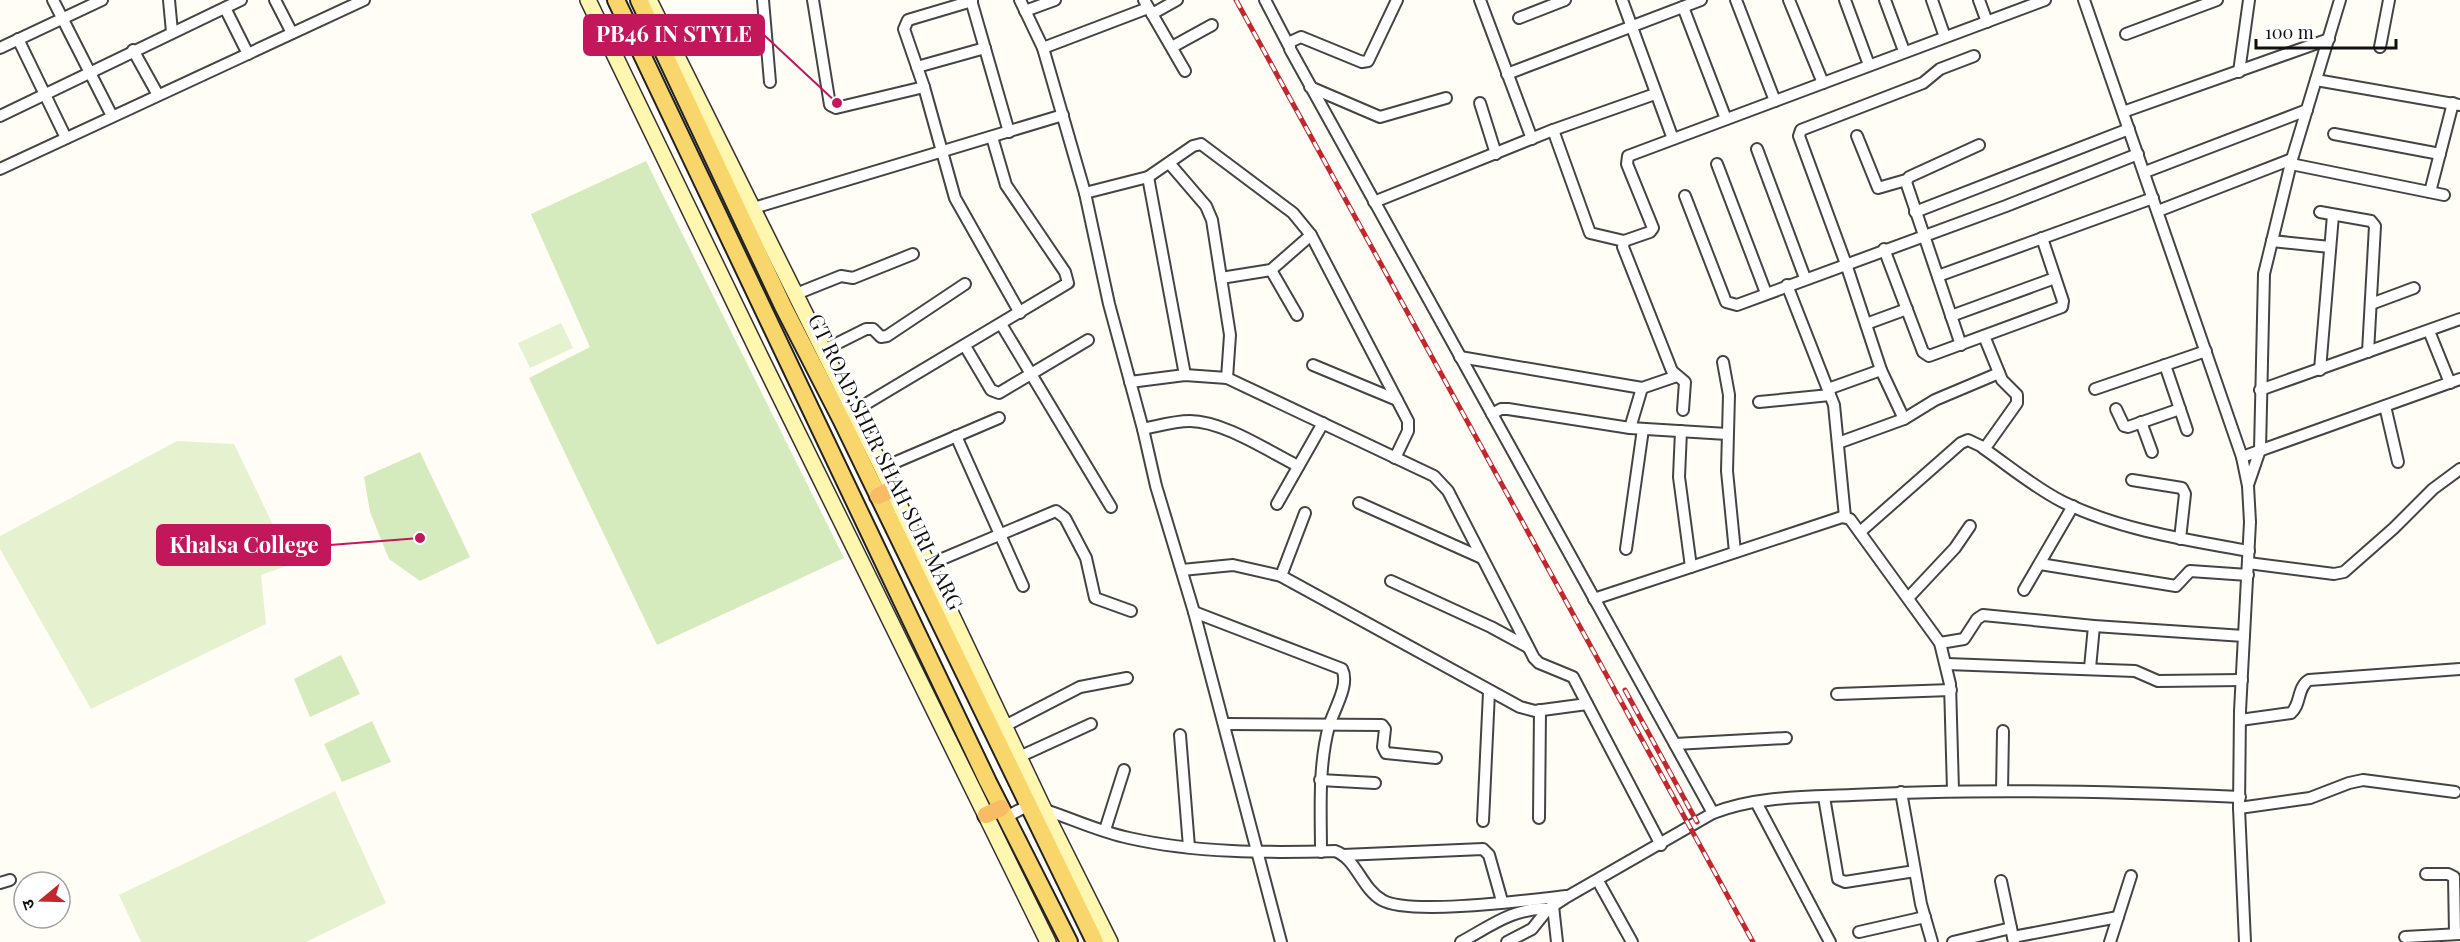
<svg xmlns="http://www.w3.org/2000/svg" width="2460" height="942" viewBox="0 0 2460 942" font-family="'Playfair Display','Noto Sans Devanagari',serif">
	<style>
		.green { fill: #d5ebbd }
		.pitch { fill: #e6f2cf }
		.lines { fill: none; stroke-linecap: round; stroke-linejoin: round }
		.minor-casing { stroke: #444; stroke-width: 14 }
		.secondary-casing { stroke: #333; stroke-width: 18 }
		.primary-casing { stroke: #222; stroke-width: 20 }
		.trunk-casing { stroke: #222; stroke-width: 20 }
		.minor { stroke: #fff; stroke-width: 10 }
		.secondary { stroke: #fff6b0; stroke-width: 15 }
		.primary { stroke: #f9d66b; stroke-width: 16 }
		.trunk { stroke: #f7bc64; stroke-width: 16 }
		.rail-casing { stroke: #c4262e; stroke-width: 5 }
		.rail { stroke: #fff; stroke-width: 3; stroke-dasharray: 9; stroke-linecap: butt }
		.labels { text-anchor: middle; stroke-width: 6; stroke-linejoin: round; paint-order: stroke }
		.street-label { font-size: 21px; fill: #111; stroke: #fff }
		.leader { fill: none; stroke: #c2185b; stroke-width: 2 }
		.callout-dot { fill: #c2185b; stroke: #fff; stroke-width: 2 }
		.callout { fill: #c2185b; stroke: #c2185b; stroke-width: 2 }
		.callout-label { font-size: 22px; text-anchor: middle; font-weight: bold; fill: #fff }
	</style>
	<rect width="100%" height="100%" fill="#fffdf5"/>
	<g class="green">
		<path d="M646,161L844,558L657,645L529,378L590,347L531,214Z"/>
		<path d="M420,452L470,557L420,581L389,559L370,512L364,477Z"/>
		<path d="M341,655L360,694L310,717L294,679Z"/>
		<path d="M372,721L391,762L342,782L324,744Z"/>
	</g>
	<g class="pitch">
		<path d="M561,323L573,348L530,368L518,343Z"/>
		<path d="M177,441L234,444L292,564L261,575L266,624L91,709L0,549V536Z"/>
		<path d="M335,791L386,903L306,942H141L119,895Z"/>
	</g>
	<g class="lines">
		<g class="minor-casing">
			<g id="minor">
				<path d="M53,0L112,116"/>
				<path d="M169,0L172,32"/>
				<path d="M275,0L292,33"/>
				<path d="M763,0L770,82"/>
				<path d="M813,0L830,105L836,108L924,87"/>
				<path d="M971,0L1009,132"/>
				<path d="M1020,0L1043,48L1085,193L1109,304L1143,429L1156,486L1194,612L1281,942"/>
				<path d="M1144,0L1185,71"/>
				<path d="M1265,0L1289,46"/>
				<path d="M1397,0L1368,61L1362,62L1301,37L1290,42V49L1713,813"/>
				<path d="M1480,0L1532,139"/>
				<path d="M1622,0L1673,139"/>
				<path d="M1736,0L1775,101"/>
				<path d="M1789,0L1823,83"/>
				<path d="M1845,0L1869,65"/>
				<path d="M1885,0L1904,51"/>
				<path d="M1932,0L1945,37"/>
				<path d="M1979,0L1987,22"/>
				<path d="M2084,0L2242,457L2248,486L2250,522L2240,711L2239,808L2245,942"/>
				<path d="M972,1L908,20L904,29L924,87L955,198L1020,313"/>
				<path d="M1683,7L1726,119"/>
				<path d="M225,8L248,54"/>
				<path d="M1025,11L1055,0"/>
				<path d="M1152,14L1177,0"/>
				<path d="M1519,18L1565,0"/>
				<path d="M2126,34L2217,0"/>
				<path d="M18,39L66,138"/>
				<path d="M1172,47L1212,25"/>
				<path d="M2380,47L2389,0"/>
				<path d="M0,48L102,0"/>
				<path d="M1043,48L1148,8"/>
				<path d="M133,50L158,95"/>
				<path d="M1974,56L1940,69L1923,83L1801,130L1799,136L1846,264L1881,370L1904,419L1935,400L1999,373"/>
				<path d="M917,67L985,48"/>
				<path d="M2239,72L2249,0"/>
				<path d="M1507,74L1701,0"/>
				<path d="M2316,80L2460,105"/>
				<path d="M1310,87L1380,117L1446,98"/>
				<path d="M1480,103L1496,154"/>
				<path d="M2123,112L2329,39"/>
				<path d="M0,116L241,0"/>
				<path d="M1553,130L1590,233L1624,241"/>
				<path d="M2334,134L2440,154"/>
				<path d="M1857,136L1878,188L1906,180"/>
				<path d="M1757,149L1805,278"/>
				<path d="M1170,164L1206,206L1212,220L1230,335L1227,378"/>
				<path d="M1717,164L1766,293"/>
				<path d="M2291,164L2444,195"/>
				<path d="M0,169L364,0"/>
				<path d="M2145,172L2307,110"/>
				<path d="M1148,177L1185,375"/>
				<path d="M2430,192L2453,103"/>
				<path d="M1085,193L1148,177L1193,146L1201,144L1293,213L1311,235L1408,421V431L1395,458"/>
				<path d="M1685,196L1726,302L1737,305L2006,206L2138,154"/>
				<path d="M1374,202L1553,130L1655,94"/>
				<path d="M747,210L1063,115"/>
				<path d="M2158,211L2292,159"/>
				<path d="M1915,212L2129,129"/>
				<path d="M2320,212L2371,221L2375,226L2368,352"/>
				<path d="M2272,241L2330,247"/>
				<path d="M1884,249L1923,352L1929,356L2062,307L2063,301L2042,238"/>
				<path d="M1271,270L1297,315"/>
				<path d="M1938,276L2153,198"/>
				<path d="M1221,278L1271,270L1311,235"/>
				<path d="M1787,285L1834,405L1845,517"/>
				<path d="M796,294L841,276L853,278L913,254"/>
				<path d="M2371,304L2414,288"/>
				<path d="M1951,316L2055,278"/>
				<path d="M1001,324L1111,507"/>
				<path d="M1866,324L1907,309"/>
				<path d="M2429,331L2450,383"/>
				<path d="M1961,345L1906,182L1909,177L1979,145"/>
				<path d="M965,346L991,390L999,393L1088,340"/>
				<path d="M824,350L866,329H873L881,337L887,336L965,284"/>
				<path d="M1460,357L1642,388"/>
				<path d="M1723,362L1729,395L1727,471L1735,552"/>
				<path d="M1313,365L1397,400"/>
				<path d="M2165,365L2187,430"/>
				<path d="M2320,370L2333,215"/>
				<path d="M1130,382L1185,375L1227,378L1434,476L1448,491L1534,658L1539,663L1573,677L1661,845"/>
				<path d="M1828,389L1881,370"/>
				<path d="M2095,389L2206,351"/>
				<path d="M2260,390L2460,319"/>
				<path d="M1759,402L1830,395"/>
				<path d="M2385,406L2398,462"/>
				<path d="M2116,409L2124,426L2128,427L2180,409"/>
				<path d="M1683,410L1685,382L1672,371L1623,247L1624,241L1650,232L1653,228L1627,164L1628,156L2045,0"/>
				<path d="M849,414L1068,283L1065,272L1006,185L992,137"/>
				<path d="M1492,414L1501,409H1508L1630,428L1727,434"/>
				<path d="M2141,422L2152,452"/>
				<path d="M1630,428L1642,388L1677,376"/>
				<path d="M1143,429C1158,426 1174,421 1190,421C1223,421 1268,451 1298,466"/>
				<path d="M1681,431L1679,477L1691,567"/>
				<path d="M956,436L1023,586"/>
				<path d="M1838,443L1904,419"/>
				<path d="M1983,448C2009,466 2035,488 2063,502C2120,530 2187,540 2249,551"/>
				<path d="M2242,457L2460,379"/>
				<path d="M882,468L999,418"/>
				<path d="M2132,480L2182,488L2185,494L2180,539"/>
				<path d="M2248,485L2260,450L2264,274L2292,159L2340,0"/>
				<path d="M1359,503L1482,558"/>
				<path d="M1277,504L1323,423"/>
				<path d="M1860,532L1961,443L1968,440L1985,448L2017,403V395L2002,380L1984,336"/>
				<path d="M1626,549L1643,429"/>
				<path d="M2248,563L2334,574L2344,572L2394,528L2433,489L2460,469"/>
				<path d="M2040,564L2176,586L2190,571L2248,575"/>
				<path d="M923,567L1056,511L1065,518L1086,558L1095,598L1131,611"/>
				<path d="M1182,570L1233,565L1281,576L1520,707L1535,711L1587,704"/>
				<path d="M1281,576L1305,513"/>
				<path d="M1391,581L1491,627L1528,647"/>
				<path d="M2024,590L2073,506"/>
				<path d="M1909,597L1955,548L1970,526"/>
				<path d="M1594,599L1842,517L1850,519L1940,643L1950,684L1953,790"/>
				<path d="M1194,612L1342,669C1350,685 1334,709 1329,726C1318,767 1321,810 1321,852"/>
				<path d="M1940,643L1964,639L1977,619L1983,615L2094,626L2244,636"/>
				<path d="M1947,664L2135,671L2158,681L2242,680"/>
				<path d="M2090,668L2094,626"/>
				<path d="M1837,694L1951,690"/>
				<path d="M2240,720L2291,713C2301,705 2297,687 2309,680L2460,669"/>
				<path d="M1225,724L1382,725L1385,729L1383,747L1386,753L1436,758"/>
				<path d="M999,729L1080,687L1127,678"/>
				<path d="M1180,735L1189,847"/>
				<path d="M1675,744L1786,738"/>
				<path d="M1019,757L1091,724"/>
				<path d="M1320,780L1375,783"/>
				<path d="M2002,791L2003,731"/>
				<path d="M1901,792L1921,904L1932,942"/>
				<path d="M1824,797L1838,879L1845,882L1915,871"/>
				<path d="M1756,802L1830,942"/>
				<path d="M2239,808L2310,798L2349,783L2363,780L2455,792"/>
				<path d="M1006,817L1029,805C1063,814 1095,831 1129,838C1195,853 1268,853 1335,851C1356,858 1362,889 1382,900C1409,916 1530,900 1566,896"/>
				<path d="M1539,818L1540,710"/>
				<path d="M1483,821L1489,692"/>
				<path d="M1105,830L1124,770"/>
				<path d="M1343,855L1483,849L1489,855L1502,901"/>
				<path d="M2426,874H2448L2454,877L2455,934"/>
				<path d="M1598,881L1632,942"/>
				<path d="M2001,881L2014,942"/>
				<path d="M0,883L10,880"/>
				<path d="M1553,906L1557,942"/>
				<path d="M1859,932L1925,917"/>
				<path d="M2013,937L2118,917"/>
				<path d="M2405,937L2460,934"/>
				<path d="M1461,942C1489,927 1514,907 1548,909"/>
				<path d="M1507,942L1532,929L1548,909L1565,898L1713,813C1756,796 1806,797 1852,795C1981,788 2111,791 2240,797"/>
				<path d="M1953,942L2011,928"/>
				<path d="M2110,942L2131,876"/>
			</g>
		</g>
		<g class="secondary-casing">
			<g id="secondary">
				<path d="M588,0L761,358L1048,942"/>
				<path d="M649,0L882,468L1048,818L1110,942"/>
			</g>
		</g>
		<g class="primary-casing">
			<g id="primary">
				<path d="M616,0L988,782L1069,942"/>
				<path d="M639,0L783,306L841,419L1095,942"/>
			</g>
		</g>
		<g class="trunk-casing">
			<g id="trunk">
				<path d="M878,496L892,489"/>
				<path d="M986,815L1001,808"/>
			</g>
		</g>
		<use href="#minor" class="minor"/>
		<use href="#secondary" class="secondary"/>
		<use href="#primary" class="primary"/>
		<use href="#trunk" class="trunk"/>
		<g class="rail-casing">
			<g id="rail">
				<path d="M1236,0L1753,942"/>
				<path d="M1625,690L1697,822"/>
			</g>
		</g>
		<use href="#rail" class="rail"/>
	</g>
	<g class="labels">
		<g class="street-label">
			<text transform="translate(885 462) rotate(64)" y="7">GT ROAD;SHER SHAH SURI MARG</text>
		</g>
	</g>
	<path class="leader" d="M837 103L764 35M420 538L330 545"/>
	<g class="callout-dot">
		<circle cx="837" cy="103" r="6"/>
		<circle cx="420" cy="538" r="6"/>
	</g>
	<g class="callout">
		<rect x="584" y="15" width="180" height="40" rx="6"/>
		<rect x="157" y="525" width="173" height="40" rx="6"/>
	</g>
	<g class="callout-label">
		<text x="674" y="42">PB46 IN STYLE</text>
		<text x="244" y="553">Khalsa College</text>
	</g>
	<g transform="translate(42 900) rotate(251)"><circle r="28" fill="#ffffff" stroke="#a0a0a0" stroke-width="1.5"/>
	<path d="M0-4.5L10 22L0 15L-10 22Z" fill="#c4262e"/>
	<text y="-9" font-size="16" font-weight="bold" text-anchor="middle" fill="#111111">उ</text>
	</g>
	<path d="M2256 39v9h140v-9" fill="none" stroke="#111111" stroke-width="3"/>
	<text x="2265" y="39" font-size="18" fill="#111111" stroke="#ffffff" stroke-width="4.5" paint-order="stroke">100 m</text>
</svg>
